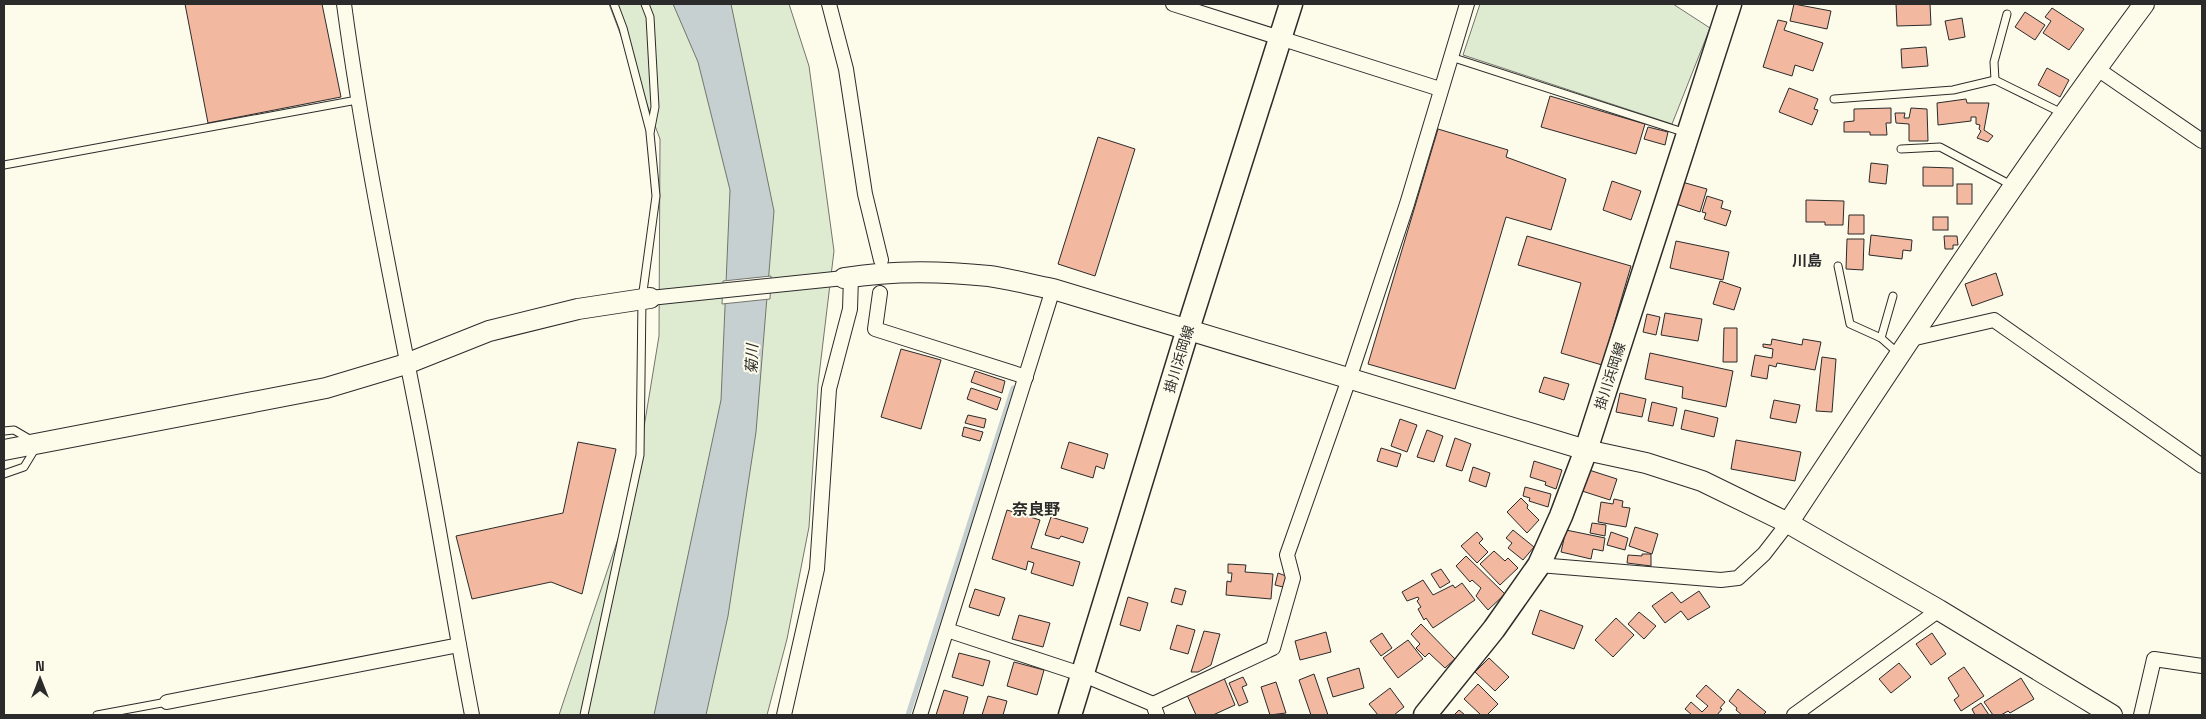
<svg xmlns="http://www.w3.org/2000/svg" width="2206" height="719" viewBox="0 0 2206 719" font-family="'Space Grotesk','Noto Sans JP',sans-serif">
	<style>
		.green { fill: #deebd1; stroke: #74746e }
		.water { fill: #c7d0d0; stroke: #74746e }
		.pier { fill: #fdfbea; stroke: #74746e }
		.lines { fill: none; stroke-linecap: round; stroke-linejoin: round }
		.stream { stroke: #c7d0d0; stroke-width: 5 }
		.building { fill: #f2b8a0; stroke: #2b2b2b }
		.lane-casing { stroke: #2b2b2b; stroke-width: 9 }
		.street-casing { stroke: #2b2b2b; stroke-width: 16 }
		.secondary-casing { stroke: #2b2b2b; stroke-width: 22 }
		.primary-casing { stroke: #2b2b2b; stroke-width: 25 }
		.lane { stroke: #fdfbea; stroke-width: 7 }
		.street { stroke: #fdfbea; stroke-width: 14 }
		.secondary { stroke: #fdfbea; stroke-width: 20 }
		.primary { stroke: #fdfbea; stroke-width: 22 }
		.labels { text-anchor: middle; stroke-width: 4; stroke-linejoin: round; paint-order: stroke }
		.street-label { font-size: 14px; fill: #2b2b2b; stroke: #fdfbea }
		.neighbourhood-label { font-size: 15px; font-weight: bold; fill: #2b2b2b; stroke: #fdfbea }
		.water-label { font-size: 15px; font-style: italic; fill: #2b2b2b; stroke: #fdfbea }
		.quarter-label { font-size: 16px; font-weight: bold; fill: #2b2b2b; stroke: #fdfbea }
	</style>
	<rect width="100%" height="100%" fill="#fdfbea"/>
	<g class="green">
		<path d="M609,4H789L809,66L834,251L818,384L809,527L787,639L767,715H559L633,494L659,336L660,139Z"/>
		<path d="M1480,4H1673L1710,28L1672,124L1463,55Z"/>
	</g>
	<path class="water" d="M673,4H731L774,211L756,432L728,616L706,715H654L721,400L730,190L698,62Z"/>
	<path class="pier" d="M771,276L770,299L722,304L723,281Z"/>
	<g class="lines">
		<path class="stream" d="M908,715L1013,388"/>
	</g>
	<g class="building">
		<path d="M185,4H322L341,97L208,123Z"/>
		<path d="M1794,4L1831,11L1827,29L1790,21Z"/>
		<path d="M1896,4H1930L1931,25L1897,26Z"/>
		<path d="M2052,8L2084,29L2069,50L2043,33L2051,21L2045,17Z"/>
		<path d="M2025,12L2045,25L2035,40L2015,27Z"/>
		<path d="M1962,18L1965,37L1949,40L1945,21Z"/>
		<path d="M1778,20L1787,22L1784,30L1823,43L1813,71L1795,65L1792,76L1763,67Z"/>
		<path d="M1926,47L1928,66L1902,68L1901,49Z"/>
		<path d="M2047,68L2069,80L2060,97L2038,85Z"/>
		<path d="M1789,88L1818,99L1814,109L1818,110L1812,125L1779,112Z"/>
		<path d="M1550,96L1645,124L1636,154L1541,127Z"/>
		<path d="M1966,99L1967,103H1989L1984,130L1993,136L1988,142L1977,138L1981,131L1979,129L1980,125L1976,124V117H1971V121L1938,125L1937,103Z"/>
		<path d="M1891,108V123H1886L1887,135H1870V132H1844V122L1854,121V109Z"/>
		<path d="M1911,108L1927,109L1928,141H1909V124L1896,123L1895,113H1905L1904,118H1909Z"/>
		<path d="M1648,127L1668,132L1665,145L1644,139Z"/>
		<path d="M1438,129L1508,150L1506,157L1566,179L1551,230L1506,217L1455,389L1368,364Z"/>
		<path d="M1098,137L1135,149L1095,276L1058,264Z"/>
		<path d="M1871,163L1888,165L1886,184L1869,182Z"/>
		<path d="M1923,167L1953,168V186H1923Z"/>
		<path d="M1612,181L1641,191L1631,220L1603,210Z"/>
		<path d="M1682,182L1707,189L1700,212L1676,204Z"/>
		<rect x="1957" y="184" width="15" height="20"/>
		<path d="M1707,196L1723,201L1721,208L1731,211L1726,226L1704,219L1706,213L1702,212Z"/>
		<path d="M1806,200L1844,201L1843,225H1825V222H1806Z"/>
		<path d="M1849,215H1864V234H1848Z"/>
		<rect x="1933" y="217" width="15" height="13"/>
		<path d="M1871,235L1912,240L1911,251L1903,250L1902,259L1869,255Z"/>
		<path d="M1527,236L1631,266L1602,365L1561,353L1581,283L1518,265Z"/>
		<path d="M1944,236H1957L1958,245H1953V249H1945Z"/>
		<path d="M1847,239H1864L1863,270L1846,269Z"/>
		<path d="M1676,241L1729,252L1723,280L1670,268Z"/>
		<path d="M1996,273L2003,295L1972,306L1965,284Z"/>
		<path d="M1720,281L1741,288L1734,310L1713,304Z"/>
		<path d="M1665,313L1702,319L1698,341L1661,335Z"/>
		<path d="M1647,314L1660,317L1656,335L1643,332Z"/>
		<path d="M1724,328H1737V362H1723Z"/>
		<path d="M1772,339L1802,345L1803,339L1821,342L1815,370L1777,363L1776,367L1769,365L1767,379L1751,376L1755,355L1772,358L1773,349L1763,347V344L1771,345Z"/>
		<path d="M901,349L941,360L921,429L881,417Z"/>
		<path d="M1650,353L1733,371L1726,407L1682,398L1683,387L1645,379Z"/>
		<path d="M1822,357L1836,359L1832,412L1816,411Z"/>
		<path d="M975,371L1005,381L1002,393L971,382Z"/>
		<path d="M1544,377L1569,384L1564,400L1539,392Z"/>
		<path d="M971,388L1001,398L997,410L967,399Z"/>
		<path d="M1620,393L1646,399L1642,417L1616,412Z"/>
		<path d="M1774,400L1800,405L1796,423L1770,418Z"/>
		<path d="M1652,402L1677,408L1673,426L1648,421Z"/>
		<path d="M1685,410L1718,418L1714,437L1681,429Z"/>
		<path d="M968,415L986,419L984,428L965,423Z"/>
		<path d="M1400,419L1417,425L1407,452L1391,446Z"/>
		<path d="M964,427L983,432L980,441L962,436Z"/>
		<path d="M1427,430L1443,436L1434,462L1417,457Z"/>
		<path d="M1455,438L1471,444L1462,471L1446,466Z"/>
		<path d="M1736,440L1801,452L1795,481L1731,469Z"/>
		<path d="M578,442L616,449L582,594L551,582L472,599L456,536L563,513Z"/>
		<path d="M1069,442L1108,454L1104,469L1096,466L1093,478L1061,468Z"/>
		<path d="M1381,448L1401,454L1397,467L1377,461Z"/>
		<path d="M1534,461L1562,470L1556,489L1545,485L1546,482L1530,477Z"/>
		<path d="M1473,467L1490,473L1486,487L1469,481Z"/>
		<path d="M1589,470L1617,479L1610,500L1582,491Z"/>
		<path d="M1525,487L1551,494L1548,507L1529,501L1530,498L1523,496Z"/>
		<path d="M1521,498L1528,505L1527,508L1539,520L1527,533L1507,512Z"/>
		<path d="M1614,499L1623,501L1622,507L1630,508L1626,527L1598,522L1601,502L1613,504Z"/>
		<path d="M1007,510L1040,520L1031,548L1080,562L1073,586L1031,573L1034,563L1028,561L1026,570L992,559Z"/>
		<path d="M1051,517L1088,528L1083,543L1061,536L1059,539L1045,535Z"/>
		<path d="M1592,523L1606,525L1605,536L1590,533Z"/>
		<path d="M1635,527L1658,534L1652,554L1629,546Z"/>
		<path d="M1513,530L1534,547L1523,560L1508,548L1512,543L1506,538Z"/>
		<path d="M1566,530L1605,538L1603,551L1593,549L1591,559L1561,552Z"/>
		<path d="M1477,532L1483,539L1479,543L1488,552L1477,563L1461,546Z"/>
		<path d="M1611,532L1628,538L1625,550L1607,545Z"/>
		<path d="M1494,551L1505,561L1508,558L1518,568L1500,585L1480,564Z"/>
		<path d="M1642,554H1651V566L1627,563L1628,555L1642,556Z"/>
		<path d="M1466,556L1505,594L1488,610L1476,596L1481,588L1472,580L1470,582L1456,566Z"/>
		<path d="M1228,564L1246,565L1245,572L1273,574L1271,599L1226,595L1227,581L1231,582L1232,573H1228Z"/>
		<path d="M1441,569L1450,582L1440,588L1431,574Z"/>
		<path d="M1278,573L1286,576L1283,587L1275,585Z"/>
		<path d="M1423,580L1433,595L1453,585L1455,588L1462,583L1475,600L1433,628L1426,618L1424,620L1418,609L1421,607L1417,601L1419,599L1418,597L1407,601L1402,592Z"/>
		<path d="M1175,588L1186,591L1182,605L1171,602Z"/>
		<path d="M975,589L1005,598L999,616L969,607Z"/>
		<path d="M1699,591L1710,607L1688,620L1681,611L1665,623L1652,606L1672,592L1681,603Z"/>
		<path d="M1128,597L1148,603L1140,631L1120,625Z"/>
		<path d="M1540,610L1583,626L1574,649L1532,634Z"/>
		<path d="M1639,612L1656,626L1644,639L1628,624Z"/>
		<path d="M1019,615L1050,623L1043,647L1012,639Z"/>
		<path d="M1616,618L1634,635L1613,657L1595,640Z"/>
		<path d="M1421,624L1455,659L1445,668L1429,653L1425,657L1416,648L1420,644L1411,634Z"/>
		<path d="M1177,625L1195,630L1188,654L1170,649Z"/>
		<path d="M1204,631L1220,634L1211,665L1198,672H1191Z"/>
		<path d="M1326,632L1331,652L1300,660L1295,641Z"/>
		<path d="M1382,633L1392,648L1381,656L1370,641Z"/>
		<path d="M1932,633L1946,654L1931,665L1916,644Z"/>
		<path d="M1408,640L1423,659L1398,678L1383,658Z"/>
		<path d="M959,653L990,661L983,686L952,677Z"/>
		<path d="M1489,658L1509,677L1495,691L1475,672Z"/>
		<path d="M1014,662L1044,670L1037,695L1007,686Z"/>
		<path d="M1899,663L1911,677L1891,693L1879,679Z"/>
		<path d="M1964,667L1984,696L1961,711L1954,700L1959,696L1948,678Z"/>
		<path d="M1359,668L1364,688L1333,697L1327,678Z"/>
		<path d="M1314,674L1328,715H1311L1299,680Z"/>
		<path d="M1243,677L1247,685L1242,687L1248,702L1239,706L1229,683Z"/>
		<path d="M1224,678L1235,705L1213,715H1196L1187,695Z"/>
		<path d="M2021,678L2034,699L2010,713L2008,711L2001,715H1993L1984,702Z"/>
		<path d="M1276,682L1286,713L1270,715L1261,687Z"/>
		<path d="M1478,684L1498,704L1487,715H1481L1464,699Z"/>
		<path d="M1706,685L1725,702L1720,708L1722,709L1717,715H1692L1685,709L1691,702L1702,712L1708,706L1696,696Z"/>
		<path d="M1390,688L1404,707L1394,715H1378L1369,704Z"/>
		<path d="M1738,689L1766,712L1763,715H1742L1736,710L1737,708L1729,701Z"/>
		<path d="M944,690L968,697L963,715H936Z"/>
		<path d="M988,696L1007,701L1003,715H982Z"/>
		<path d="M1981,703L1989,715H1975L1972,709Z"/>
		<path d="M1459,710L1465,715H1454Z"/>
	</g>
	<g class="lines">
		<g class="lane-casing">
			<g id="lane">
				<path d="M614,4L623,28L650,131"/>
				<path d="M1451,57L1686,133"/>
				<path d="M1995,80L1994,62L2007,14"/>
				<path d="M1834,99L1953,90L1995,80L2062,113"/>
				<path d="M1901,149L1940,147L2013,186"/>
				<path d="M4,165L357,100"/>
				<path d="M1838,266L1850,324L1881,338L1899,354"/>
				<path d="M1881,338L1893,296"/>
				<path d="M4,431L14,430L31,440"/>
				<path d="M4,474L24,467L35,449"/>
				<path d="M97,715L167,702"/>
				<path d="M584,715L640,455L642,299L656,196L650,133L655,107L650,17L645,4"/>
			</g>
		</g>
		<g class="street-casing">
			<g id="street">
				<path d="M344,4C362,138 389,270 415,402C436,506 452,611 472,715"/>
				<path d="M829,4L846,69L865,194L881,260"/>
				<path d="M1173,4L1440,89"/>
				<path d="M2096,68L2202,141"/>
				<path d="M880,293L875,329L1026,377"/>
				<path d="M650,298L844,278"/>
				<path d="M1911,339L1994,320L2202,466"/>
				<path d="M1539,565L1721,580L1738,578L1764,554L1788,523"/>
				<path d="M947,630L1084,675L1153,704L1157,715"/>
				<path d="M167,702L459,645"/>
				<path d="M1153,704L1273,648L1293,578L1287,555L1349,379L1407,204L1467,4"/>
				<path d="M784,715L817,569L829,389L850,309L851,277"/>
				<path d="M920,715L1053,289"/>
				<path d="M1794,715L1939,610"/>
				<path d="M2141,715L2154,659L2202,666"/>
			</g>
		</g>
		<g class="secondary-casing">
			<g id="secondary">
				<path d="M844,278C892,270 942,271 989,276C1010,279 1032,285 1053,289L1586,450L1646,463L1702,481L1788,523L1939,610L2112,715"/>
				<path d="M4,450L326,388L406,364L489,331L578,309L650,298"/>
				<path d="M1788,523C1904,348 2019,172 2144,4"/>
			</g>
		</g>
		<g class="primary-casing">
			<g id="primary">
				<path d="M1070,715L1188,329L1291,4"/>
				<path d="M1425,715L1494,629L1539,565L1561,516L1586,450L1730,4"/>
			</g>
		</g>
		<use href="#lane" class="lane"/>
		<use href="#street" class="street"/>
		<use href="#secondary" class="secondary"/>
		<use href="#primary" class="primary"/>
	</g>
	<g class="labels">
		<g class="street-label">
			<text transform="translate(1179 359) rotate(-73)" y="5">掛川浜岡線</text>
			<text transform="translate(1610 376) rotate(-72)" y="5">掛川浜岡線</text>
		</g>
		<g class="neighbourhood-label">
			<text x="1807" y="266">川島</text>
		</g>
		<g class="water-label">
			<text transform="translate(752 359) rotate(-88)" y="5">菊川</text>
		</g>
		<g class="quarter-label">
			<text x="1036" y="515">奈良野</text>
		</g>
	</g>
	<rect width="2206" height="719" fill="none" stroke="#2b2b2b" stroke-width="10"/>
	<g transform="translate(40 679)" stroke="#fdfbea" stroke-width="4" paint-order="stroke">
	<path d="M0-4L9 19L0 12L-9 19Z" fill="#2b2b2b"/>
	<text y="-8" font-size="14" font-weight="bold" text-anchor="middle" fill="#2b2b2b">N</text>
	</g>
</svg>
